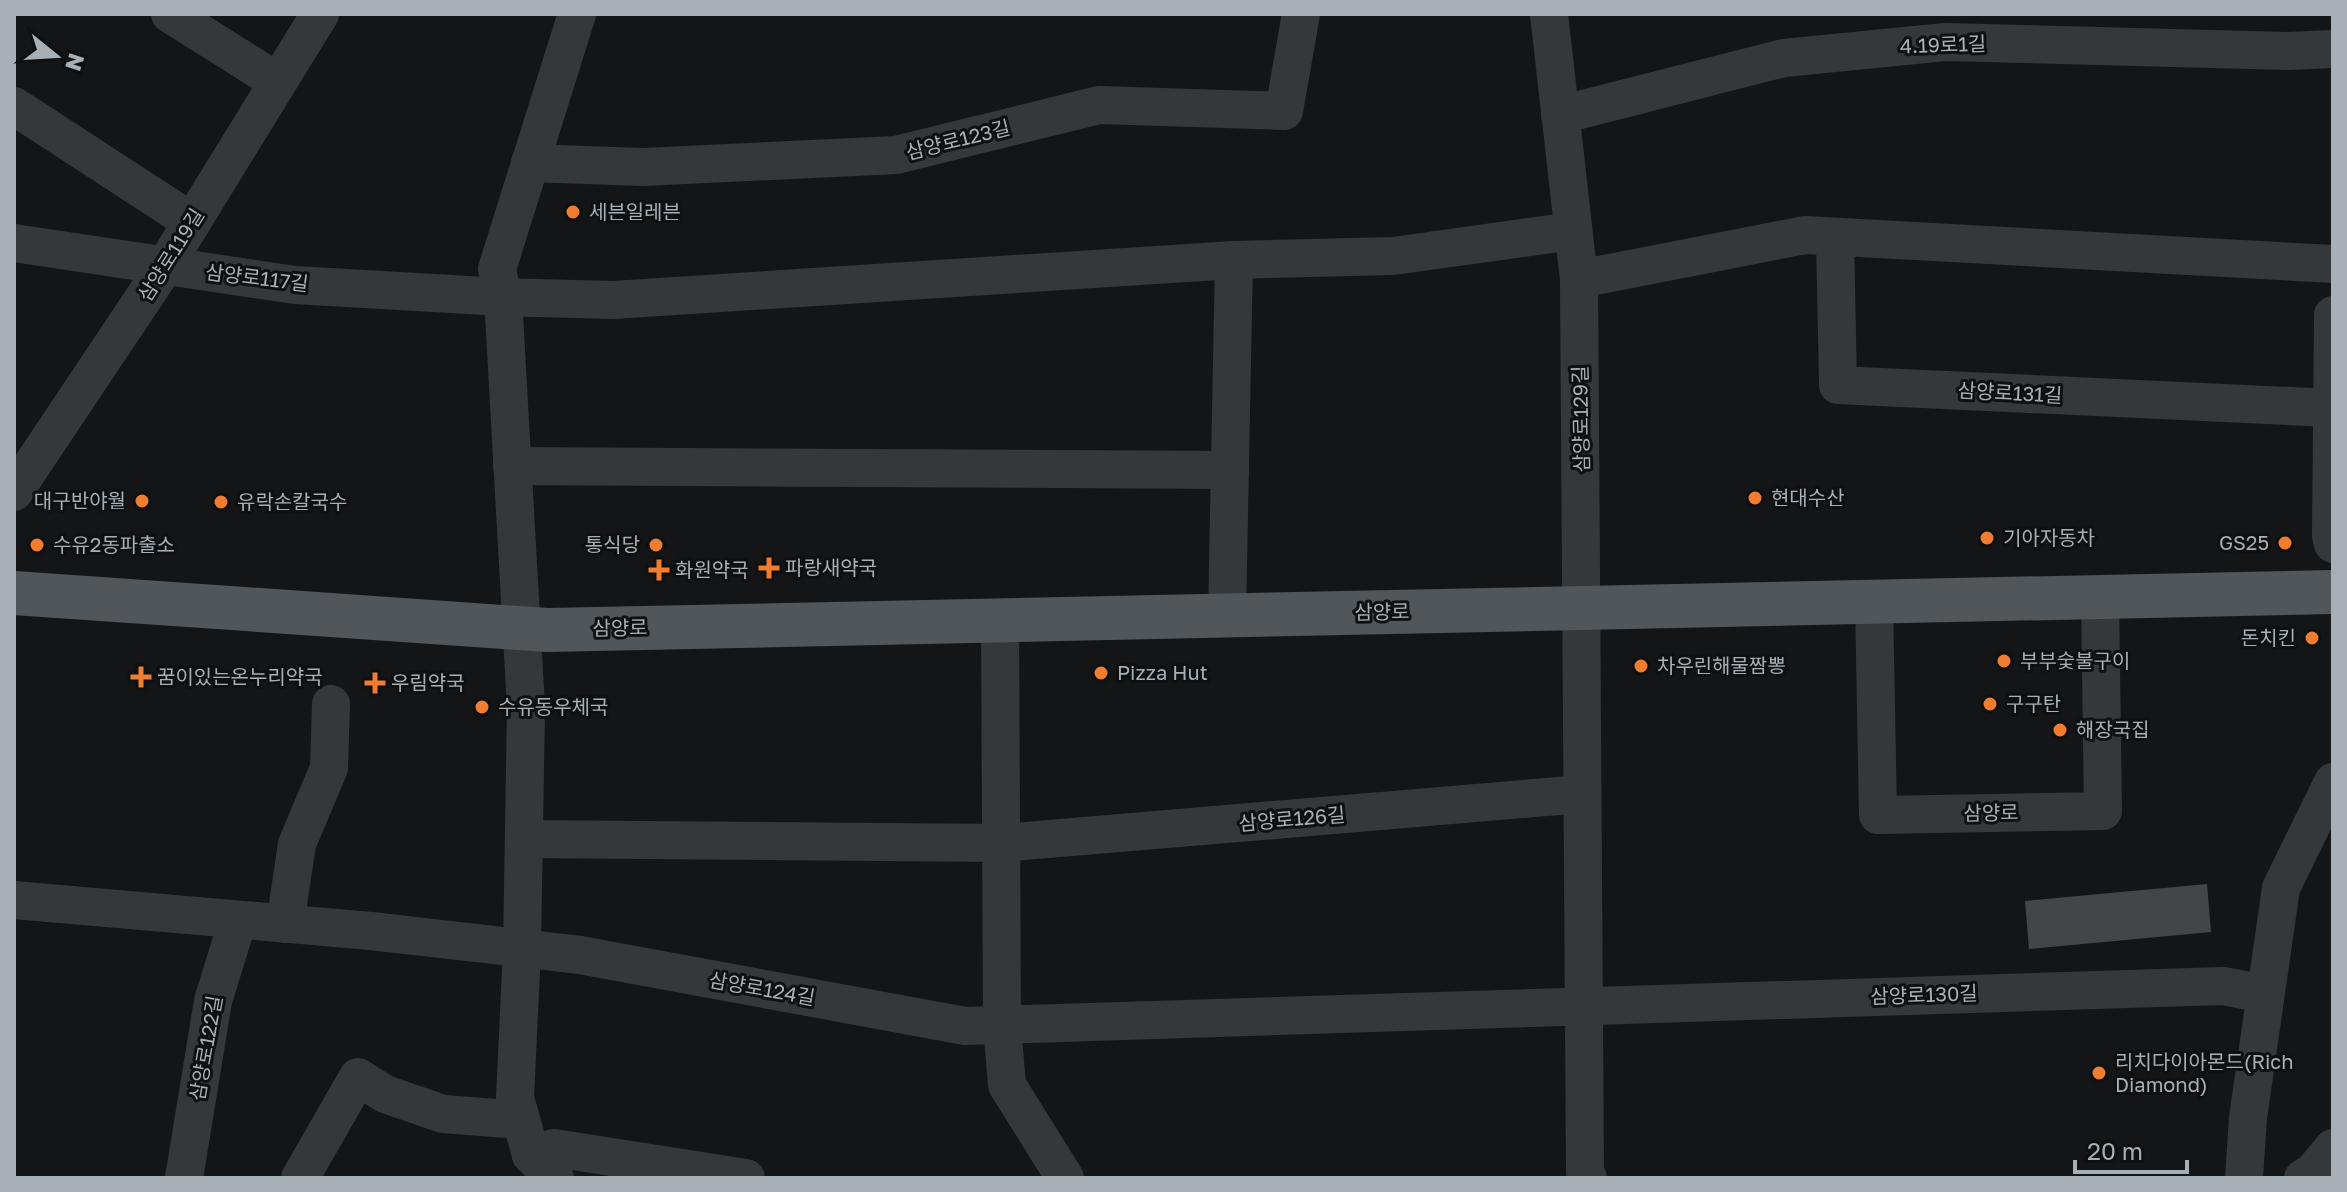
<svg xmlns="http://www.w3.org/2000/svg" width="2347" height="1192" viewBox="0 0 2347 1192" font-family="'Golos Text','Noto Sans KR',sans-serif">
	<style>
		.building { fill: #434649 }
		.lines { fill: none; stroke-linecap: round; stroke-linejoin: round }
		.minor { stroke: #35383b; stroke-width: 38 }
		.major { stroke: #51565a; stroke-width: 44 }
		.poi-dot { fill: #f17d31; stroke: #0f1011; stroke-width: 3 }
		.labels { text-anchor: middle; stroke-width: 6; stroke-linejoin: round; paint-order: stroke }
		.street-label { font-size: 20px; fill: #a6b0b6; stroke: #0f1011 }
		.poi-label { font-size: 20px; fill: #a6b0b6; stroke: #0f1011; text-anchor: start }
	</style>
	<rect width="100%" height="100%" fill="#141516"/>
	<path class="building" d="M2207,884L2211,932L2029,949L2025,901Z"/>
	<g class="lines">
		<g class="minor">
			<path d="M170,14L278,82"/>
			<path d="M1549,14L1579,279L1585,1171L1588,1178"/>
			<path d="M14,106L192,222"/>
			<path d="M1560,115L1784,58L1945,42L2288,51L2333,49"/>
			<path d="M530,163L643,167L896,155L1099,105L1284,111L1301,14"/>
			<path d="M1835,237L1838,385L2332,408"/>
			<path d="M14,243L295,285L503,297L613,300L1234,260L1393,256L1573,231"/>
			<path d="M1579,279L1805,235L2333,264"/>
			<path d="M2333,315L2331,536L2333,544"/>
			<path d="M512,466L1230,470"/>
			<path d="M14,492L165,266L320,14"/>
			<path d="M1874,602L1878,815L2103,811L2100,597"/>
			<path d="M1227,616L1234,260"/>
			<path d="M1000,620L1002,1025L1007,1085L1065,1178"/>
			<path d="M524,839L1001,843L1582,794"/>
			<path d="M14,900L371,931L580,955L965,1026L2223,986L2265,994"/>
			<path d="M285,924L297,844L329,768L331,704"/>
			<path d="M531,1155L554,1148L746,1178"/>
			<path d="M184,1178L213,1001L238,920"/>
			<path d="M300,1178L358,1077L385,1094L443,1114L521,1120"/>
			<path d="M555,1178L531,1155L515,1098L522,949L526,707L503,297L497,269L577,14"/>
			<path d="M2244,1178L2248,1118L2281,888L2333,782"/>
			<path d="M2303,1178L2313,1172L2333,1148"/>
		</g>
		<path class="major" d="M14,593L547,630L2333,592"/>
	</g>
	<g class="poi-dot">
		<circle cx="573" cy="212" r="8"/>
		<circle cx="1755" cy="498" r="8"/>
		<circle cx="142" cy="501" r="8"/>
		<circle cx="221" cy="502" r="8"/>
		<circle cx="1987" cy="538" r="8"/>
		<circle cx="2285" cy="543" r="8"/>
		<circle cx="37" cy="545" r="8"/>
		<circle cx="656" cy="545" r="8"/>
		<path d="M765 556h8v8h8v8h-8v8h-8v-8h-8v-8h8z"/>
		<path d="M655 558h8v8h8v8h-8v8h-8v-8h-8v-8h8z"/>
		<circle cx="2312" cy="638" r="8"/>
		<circle cx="2004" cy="661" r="8"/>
		<circle cx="1641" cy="666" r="8"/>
		<circle cx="1101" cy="673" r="8"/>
		<path d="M137 665h8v8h8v8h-8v8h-8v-8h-8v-8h8z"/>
		<path d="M371 671h8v8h8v8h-8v8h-8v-8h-8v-8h8z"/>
		<circle cx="1990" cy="704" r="8"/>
		<circle cx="482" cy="707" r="8"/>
		<circle cx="2060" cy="730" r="8"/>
		<circle cx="2099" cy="1073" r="8"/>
	</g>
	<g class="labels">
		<g class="street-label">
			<text transform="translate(1943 45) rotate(-2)" y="7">4.19로1길</text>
			<text transform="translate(958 140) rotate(-14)" y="7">삼양로123길</text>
			<text transform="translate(171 255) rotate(-58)" y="7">삼양로119길</text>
			<text transform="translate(257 278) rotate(7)" y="7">삼양로117길</text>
			<text transform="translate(2010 393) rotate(3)" y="7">삼양로131길</text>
			<text transform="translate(1581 419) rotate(-91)" y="7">삼양로129길</text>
			<text transform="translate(1382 612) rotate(-1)" y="7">삼양로</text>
			<text transform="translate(620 628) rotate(-1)" y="7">삼양로</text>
			<text transform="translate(1991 813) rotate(-1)" y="7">삼양로</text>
			<text transform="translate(1292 819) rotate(-5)" y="7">삼양로126길</text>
			<text transform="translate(762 989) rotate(10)" y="7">삼양로124길</text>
			<text transform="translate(1924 995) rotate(-2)" y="7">삼양로130길</text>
			<text transform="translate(206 1048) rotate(-80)" y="7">삼양로122길</text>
		</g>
		<g class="poi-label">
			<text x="589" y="219">세븐일레븐</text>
			<text x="1771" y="505">현대수산</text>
			<text x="126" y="508" text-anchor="end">대구반야월</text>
			<text x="237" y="509">유락손칼국수</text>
			<text x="2003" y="545">기아자동차</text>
			<text x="2269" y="550" text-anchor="end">GS25</text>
			<text x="53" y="552">수유2동파출소</text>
			<text x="640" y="552" text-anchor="end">통식당</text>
			<text x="785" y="575">파랑새약국</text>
			<text x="675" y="577">화원약국</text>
			<text x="2296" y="645" text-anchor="end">돈치킨</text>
			<text x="2020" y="668">부부숯불구이</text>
			<text x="1657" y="673">차우린해물짬뽕</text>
			<text x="1117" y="680">Pizza Hut</text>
			<text x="157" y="684">꿈이있는온누리약국</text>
			<text x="391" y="690">우림약국</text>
			<text x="2006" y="711">구구탄</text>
			<text x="498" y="714">수유동우체국</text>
			<text x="2076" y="737">해장국집</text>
			<text x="2115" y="1069">리치다이아몬드(Rich<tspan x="2115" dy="23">Diamond)</tspan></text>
		</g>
	</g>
	<rect width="2347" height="1192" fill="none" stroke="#a6b0b6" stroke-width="32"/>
	<g transform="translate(56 56) rotate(108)" stroke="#0f1011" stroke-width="6" paint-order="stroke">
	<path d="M0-6L14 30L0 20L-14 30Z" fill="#a6b0b6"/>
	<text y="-12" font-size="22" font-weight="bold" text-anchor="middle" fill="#a6b0b6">N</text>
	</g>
	<path d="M2075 1160v12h112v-12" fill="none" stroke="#a6b0b6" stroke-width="4"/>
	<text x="2087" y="1160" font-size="24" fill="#a6b0b6" stroke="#0f1011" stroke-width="6" paint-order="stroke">20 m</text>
</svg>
